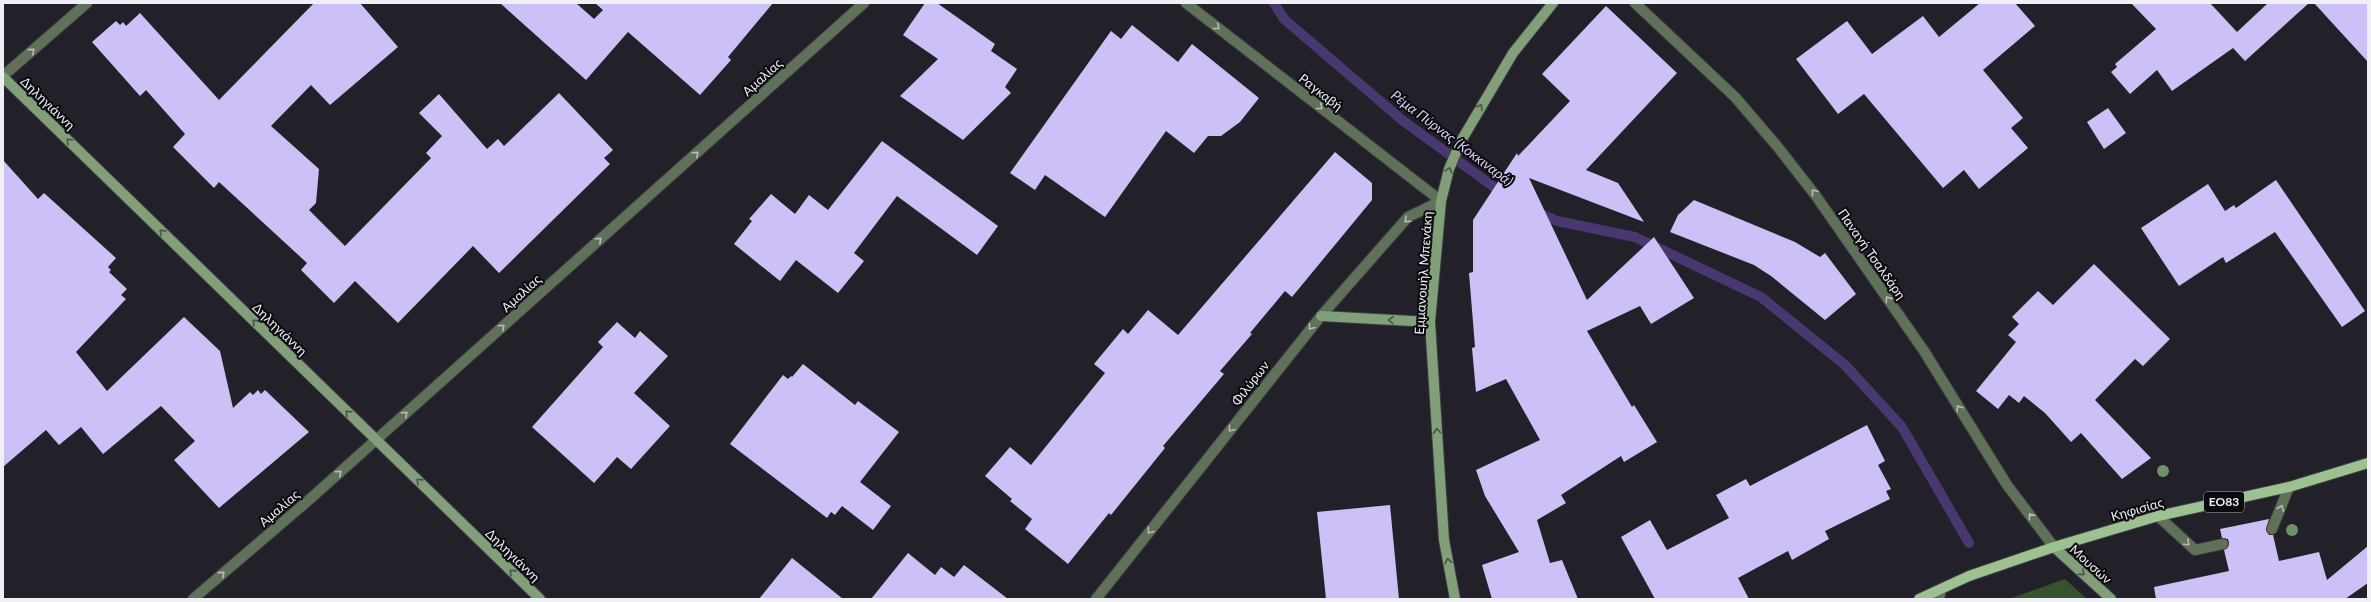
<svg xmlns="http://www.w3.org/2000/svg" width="2371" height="602" viewBox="0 0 2371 602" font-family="Lato,sans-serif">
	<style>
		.green { fill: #36522e }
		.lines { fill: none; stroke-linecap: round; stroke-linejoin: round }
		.stream { stroke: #493770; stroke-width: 10 }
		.building { fill: #cdc0f6 }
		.lane-casing { stroke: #3f3d45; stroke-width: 12 }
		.street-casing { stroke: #3f3d45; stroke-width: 12 }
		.secondary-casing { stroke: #3f3d45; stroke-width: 12 }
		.primary-casing { stroke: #3f3d45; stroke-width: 12 }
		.lane { stroke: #5f7159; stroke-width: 10 }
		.street { stroke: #5f7159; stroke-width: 10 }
		.secondary { stroke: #819f79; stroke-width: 10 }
		.primary { stroke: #9cc291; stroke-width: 10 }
		.tree { fill: #709169 }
		.oneway { stroke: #b6bdb7 }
		.oneway2 { stroke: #465444 }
		.labels { text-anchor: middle; stroke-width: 4; stroke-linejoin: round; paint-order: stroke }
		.shield { fill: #0b0a0e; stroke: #abaab0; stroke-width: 1 }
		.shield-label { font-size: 12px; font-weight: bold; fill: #f0eff5 }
		.street-label { font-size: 13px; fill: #f0eff5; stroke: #0b0a0e }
		.water-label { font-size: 14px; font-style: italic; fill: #d8d0f4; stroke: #0b0a0e }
	</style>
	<rect width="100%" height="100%" fill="#222028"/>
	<path class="green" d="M2065,579L2087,599H2009Z"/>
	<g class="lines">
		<g class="stream">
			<path d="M1274,3L1284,19L1402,120L1505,195"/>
			<path d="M1535,211L1557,221L1635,237L1761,297L1845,365L1902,427L1969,543"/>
		</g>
	</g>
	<g class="building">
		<path d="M314,3H360L398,47L330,105L311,85L271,126L319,169L316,203L309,210L345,246L431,158L426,153L442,136L419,113L439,94L487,149L498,139L504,146L559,93L613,150L604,158L610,164L499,273L473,246L398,323L355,281L334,303L301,270L307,263L219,182L214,188L173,147L185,134L146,90L140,96L92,42L116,21L120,25L123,22L126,26L140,13L219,100Z"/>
		<path d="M500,3H576L594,19L603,10L595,3H773L728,57L731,60L700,95L628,32L586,80Z"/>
		<path d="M925,3H937L995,44L991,51L1017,69L1005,87L1011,93L963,140L900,96L938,59L903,35Z"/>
		<path d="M1980,3H2015L2035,26L1983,70L2023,118L2011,128L2028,148L1979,189L1964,170L1943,188L1864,94L1838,114L1796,59L1847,21L1872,54L1923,16L1939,37Z"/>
		<path d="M2131,3H2210L2237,32L2268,3H2309L2245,61L2233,48L2172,91L2157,70L2130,94L2111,72L2117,67L2115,64L2156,29Z"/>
		<path d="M2314,3H2368V62Z"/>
		<path d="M1606,6L1677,73L1586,170L1618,183L1644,222L1529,178L1587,300L1654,237L1694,298L1651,324L1640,306L1587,331L1632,407L1634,405L1657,442L1624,462L1621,456L1561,495L1566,503L1537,520L1550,563L1562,560L1578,599H1492L1482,565L1519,552L1485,496L1476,470L1540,440L1506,379L1476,392L1472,348L1475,347L1469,273L1473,272V220L1517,153L1518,156L1570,101L1542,74Z"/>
		<path d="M1132,25L1178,62L1192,44L1259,98L1240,122L1221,136H1208L1194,153L1166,131L1105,217L1045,175L1035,190L1010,173L1111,31L1121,39Z"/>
		<path d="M2108,108L2126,133L2104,149L2087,122Z"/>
		<path d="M882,141L998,226L977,255L897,196L854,253L864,261L838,293L796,260L780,281L734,244L752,221L749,219L771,194L795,214L809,195L828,210Z"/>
		<path d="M1335,152L1372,183V200L1292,297L1285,291L1250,333L1252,334L1220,371L1224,374L1163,446L1165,448L1111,515L1109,513L1068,564L1025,529L1032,519L1010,501L1012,499L985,476L1010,447L1031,465L1105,373L1094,364L1123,329L1128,334L1148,310L1178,335Z"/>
		<path d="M3,160L38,199L44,193L116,258L108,267L111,270L109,272L127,289L121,295L126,299L76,352L107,391L184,317L220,351L233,408L250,392L253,395L258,390L261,394L265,390L309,432L219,508L174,460L195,441L161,406L103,454L81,427L59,445L46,430L3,467Z"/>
		<path d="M2276,180L2365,311L2342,327L2275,232L2226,263L2223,257L2179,286L2141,228L2208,184L2225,211L2234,205L2236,208Z"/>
		<path d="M1694,200L1795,242L1820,257L1825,253L1856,294L1825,320L1771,276L1754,265L1670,232L1678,215Z"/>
		<path d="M2094,264L2170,339L2143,366L2135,359L2095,400L2151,458L2122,479L2081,433L2071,442L2045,413L2024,396L2019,403L2009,395L1998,409L1976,391L2016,342L2008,335L2019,324L2012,317L2038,291L2053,305Z"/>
		<path d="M617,322L635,338L640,331L668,356L634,393L670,426L631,469L617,457L594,483L532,427L603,347L598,342Z"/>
		<path d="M803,364L855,405L858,401L899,432L860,482L891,506L873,530L842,506L835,515L831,512L827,518L730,444L783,375L788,379L791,376L792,377Z"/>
		<path d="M1867,425L1885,461L1878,465L1891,489L1886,491L1890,499L1825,531L1829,539L1792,560L1788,551L1738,578L1749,599H1655L1621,537L1650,520L1667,550L1729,518L1716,495L1746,479L1750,486Z"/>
		<path d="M1390,505L1399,599H1326L1317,512Z"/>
		<path d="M2269,519L2266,530L2269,535H2273L2279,561L2319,552L2327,580L2368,546V583L2345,599H2156L2154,587L2229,571L2224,550L2229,543L2228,539L2222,538L2220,529Z"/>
		<path d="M908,553L935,575L941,567L954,577L964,565L1008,599H871Z"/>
		<path d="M792,558L843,599H759Z"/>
	</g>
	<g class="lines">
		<g class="lane-casing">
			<g id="lane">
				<path d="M2158,516L2195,550L2223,544"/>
				<path d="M2272,529L2289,487"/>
				<path d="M1939,599L1941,589"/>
			</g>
		</g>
		<g class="street-casing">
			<g id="street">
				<path d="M1635,3L1735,97L1777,146L1816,196L1924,351L2007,485L2054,547"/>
				<path d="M3,76L87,3"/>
				<path d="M193,599L310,499L864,3"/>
				<path d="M1096,599L1321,316L1408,217L1441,201L1186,3"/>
			</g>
		</g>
		<g class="secondary-casing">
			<g id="secondary">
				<path d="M3,77L540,599"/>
				<path d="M1321,316L1430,322"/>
				<path d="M2054,547L2111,599"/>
				<path d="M1455,599L1444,540L1430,322L1441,201L1449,169L1461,141L1513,53L1553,3"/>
			</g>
		</g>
		<g class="primary-casing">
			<path id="primary" d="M1919,599L1969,576L2054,547L2158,516L2289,487L2368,463"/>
		</g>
		<use href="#lane" class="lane"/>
		<use href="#street" class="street"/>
		<use href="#secondary" class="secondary"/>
		<use href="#primary" class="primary"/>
	</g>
	<g class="tree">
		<circle cx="2163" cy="471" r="6"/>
		<circle cx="2292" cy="530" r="6"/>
	</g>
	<defs><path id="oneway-chevron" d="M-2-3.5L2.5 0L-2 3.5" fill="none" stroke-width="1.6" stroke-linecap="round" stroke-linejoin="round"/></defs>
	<g class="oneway">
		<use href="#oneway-chevron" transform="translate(1217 27) rotate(38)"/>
		<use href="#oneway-chevron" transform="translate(32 51) rotate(-41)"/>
		<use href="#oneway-chevron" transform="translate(1320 107) rotate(38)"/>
		<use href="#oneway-chevron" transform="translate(696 154) rotate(-42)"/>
		<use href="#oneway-chevron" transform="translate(1814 192) rotate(-127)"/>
		<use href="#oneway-chevron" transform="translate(1407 220) rotate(138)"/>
		<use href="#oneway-chevron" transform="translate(599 240) rotate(-42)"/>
		<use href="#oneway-chevron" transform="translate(1888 299) rotate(-125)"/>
		<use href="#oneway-chevron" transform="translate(502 327) rotate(-42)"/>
		<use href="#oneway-chevron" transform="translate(1311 327) rotate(128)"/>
		<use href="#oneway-chevron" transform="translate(1959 408) rotate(-122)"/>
		<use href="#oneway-chevron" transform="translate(405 414) rotate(-42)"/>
		<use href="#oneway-chevron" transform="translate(1231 429) rotate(128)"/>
		<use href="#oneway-chevron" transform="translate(339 473) rotate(-42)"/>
		<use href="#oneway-chevron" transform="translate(2281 508) rotate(-67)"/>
		<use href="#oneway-chevron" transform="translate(2031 516) rotate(-127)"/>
		<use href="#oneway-chevron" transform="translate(1150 531) rotate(128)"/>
		<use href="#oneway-chevron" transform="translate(2187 543) rotate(43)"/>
		<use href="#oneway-chevron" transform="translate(222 574) rotate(-41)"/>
	</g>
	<g class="oneway2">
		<use href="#oneway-chevron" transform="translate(1480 107) rotate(-59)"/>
		<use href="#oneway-chevron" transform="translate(69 141) rotate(-136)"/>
		<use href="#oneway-chevron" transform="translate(1449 170) rotate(-72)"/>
		<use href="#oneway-chevron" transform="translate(162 232) rotate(-136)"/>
		<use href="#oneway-chevron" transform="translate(1391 320) rotate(-176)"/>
		<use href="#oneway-chevron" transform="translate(255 322) rotate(-136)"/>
		<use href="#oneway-chevron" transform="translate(348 413) rotate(-136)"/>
		<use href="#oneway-chevron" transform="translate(1437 431) rotate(-94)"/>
		<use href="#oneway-chevron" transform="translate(419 481) rotate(-136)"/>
		<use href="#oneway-chevron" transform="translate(1448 561) rotate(-101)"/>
		<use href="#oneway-chevron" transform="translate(512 572) rotate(-136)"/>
		<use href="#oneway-chevron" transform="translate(2082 573) rotate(42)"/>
	</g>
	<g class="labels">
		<rect class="shield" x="2204" y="492" width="40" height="20" rx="3"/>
		<g class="shield-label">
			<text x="2224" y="506">ΕΟ83</text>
		</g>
		<g class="street-label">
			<text transform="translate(762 77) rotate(-42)" y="5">Αμαλίας</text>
			<text transform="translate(1321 92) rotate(38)" y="5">Ραγκαβή</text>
			<text transform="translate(48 103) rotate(44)" y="5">Δηληγιάννη</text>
			<text transform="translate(1872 254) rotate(55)" y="5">Παναγή Τσαλδάρη</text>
			<text transform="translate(1423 273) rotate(-86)" y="5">Εμμανουήλ Μπενάκη</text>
			<text transform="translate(521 293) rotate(-42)" y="5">Αμαλίας</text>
			<text transform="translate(280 329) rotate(44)" y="5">Δηληγιάννη</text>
			<text transform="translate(1250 383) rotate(-52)" y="5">Φιλύρων</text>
			<text transform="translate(279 508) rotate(-41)" y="5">Αμαλίας</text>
			<text transform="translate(2137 509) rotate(-16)" y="5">Κηφισίας</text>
			<text transform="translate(513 555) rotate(44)" y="5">Δηληγιάννη</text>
			<text transform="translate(2091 564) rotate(42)" y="5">Μουσών</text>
		</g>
		<g class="water-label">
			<text transform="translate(1452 138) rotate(37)" y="5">Ρέμα Πύρνας (Κοκκιναρά)</text>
		</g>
	</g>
	<rect width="2371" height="602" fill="none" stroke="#f0eff5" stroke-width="8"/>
</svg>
